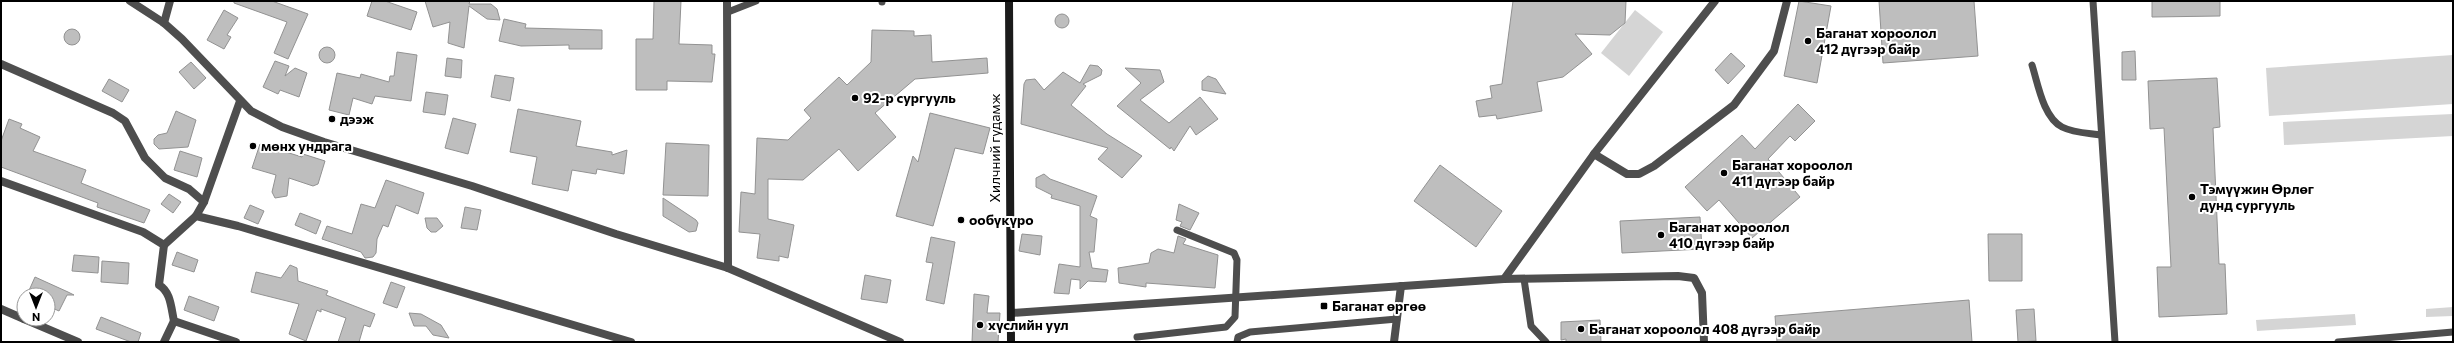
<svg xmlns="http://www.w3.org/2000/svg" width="2454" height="343" viewBox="0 0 2454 343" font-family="Commissioner,sans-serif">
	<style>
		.green { fill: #d5d5d5 }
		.building { fill: #bebebe; stroke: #929292 }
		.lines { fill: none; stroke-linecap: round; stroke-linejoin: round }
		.lane { stroke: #4e4e4e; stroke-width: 7 }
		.street { stroke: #4e4e4e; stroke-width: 8 }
		.secondary { stroke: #1b1b1b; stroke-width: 8 }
		.poi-dot { fill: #000; stroke: #fff; stroke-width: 1.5 }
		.labels { text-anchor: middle; stroke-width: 4; stroke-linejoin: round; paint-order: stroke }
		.poi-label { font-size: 14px; font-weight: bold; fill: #000; stroke: #fff; text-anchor: start }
		.street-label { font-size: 14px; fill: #000; stroke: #fff }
	</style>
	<rect width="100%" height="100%" fill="#fff"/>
	<g class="green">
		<path d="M1635,10L1663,32L1629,76L1601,53Z"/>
		<path d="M2453,55V104L2269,116L2266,68Z"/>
		<path d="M2453,114V136L2284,145L2283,122Z"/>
		<path d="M2453,307V316L2426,317V309Z"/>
		<path d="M2355,314L2356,325L2257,331L2256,320Z"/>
	</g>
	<g class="building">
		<path d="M234,1H272L308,14L288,59L274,53L287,22L234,3Z"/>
		<path d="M372,1H385L417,12L411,30L367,16Z"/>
		<path d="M425,1H470L469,4H491L497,9L500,20L487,19L469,6L464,48L448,43L450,22L433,27Z"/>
		<path d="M654,1H681L679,44L712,45V54H715L712,82L667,81V90H636V39H653Z"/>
		<path d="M1513,1H1626L1625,23L1610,35L1575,34L1592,54L1563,77L1537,82L1542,111L1497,119L1496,115L1479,117L1476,101L1492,98L1490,86L1502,84Z"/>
		<path d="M1799,1L1831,6L1817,83L1784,76Z"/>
		<path d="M1879,1H1974L1978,56L1883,63Z"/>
		<path d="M2152,1H2220V16L2152,17Z"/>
		<path d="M224,10L238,18L227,35L231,37L224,49L207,40Z"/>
		<circle cx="1062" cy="21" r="7"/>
		<path d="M504,19L526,24L525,28L602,30V49H569V45L521,46L499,41Z"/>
		<circle cx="72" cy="37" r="8"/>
		<path d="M872,30L914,31V36L931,35L932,62L987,58L988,73L915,79L875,113L896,137L858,171L839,149L803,180L768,179V219L794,225L788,258L779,256V261L757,258L760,234L739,232L741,192L755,194L757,138L788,140L811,118L804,110L839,77L847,85L871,62Z"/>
		<circle cx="327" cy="55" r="8"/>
		<path d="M2135,51L2136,80H2122V52Z"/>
		<path d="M397,52L417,55L411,101L375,96L372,104L353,98L349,115L329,110L337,73L360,78L361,74L389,82L390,76H394Z"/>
		<path d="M1731,53L1745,66L1728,84L1715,70Z"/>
		<path d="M447,58L462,60L461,78L445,76Z"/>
		<path d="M275,61L289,66L285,76L295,68L307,73L299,97L280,90L278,94L263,87Z"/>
		<path d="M191,62L206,78L194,89L179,72Z"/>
		<path d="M1090,65L1098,66L1102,70L1101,75L1083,84L1086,86L1071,105L1107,134L1142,156L1122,178L1098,159L1108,148L1021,124L1024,84L1026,80L1035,79L1044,90L1063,72L1080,83Z"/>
		<path d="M1125,68L1160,70L1164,82L1140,100L1169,123L1200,97L1218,119L1196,135L1190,126L1174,151L1171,147L1170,149L1117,106L1141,83Z"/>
		<path d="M495,75L514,78L510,101L491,97Z"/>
		<path d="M1208,76L1216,79L1226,94L1202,90V81Z"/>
		<path d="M2217,78L2220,127L2213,128L2219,264H2225L2227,314L2159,317L2157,267H2171L2164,128L2150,129L2148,81Z"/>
		<path d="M109,79L129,90L122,102L102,91Z"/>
		<path d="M426,92L448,95L445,115L423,112Z"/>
		<path d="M1798,104L1815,121L1795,141L1790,136L1768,159L1800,197L1752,238L1719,200L1707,211L1685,187L1742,135L1755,149Z"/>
		<path d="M518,109L581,121L576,146L612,152V155L627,150L624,174L597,169L596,174L572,170L568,191L532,184L537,157L510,152Z"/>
		<path d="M176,111L196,120L188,147L159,149L154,144V139L158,135L167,133Z"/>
		<path d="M930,113L990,128L983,154L955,148L933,226L896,216L913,156L918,162Z"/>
		<path d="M453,118L476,124L468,154L445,148Z"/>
		<path d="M9,119L22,124L20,128L40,137L33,151L86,170L81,183L150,210L144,223L97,207L98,203L1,167V141Z"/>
		<path d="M666,143L709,145L708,196L663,195Z"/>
		<path d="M260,144L302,157L303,154L325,161L318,184L313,186L289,178L287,196L275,198L272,192L276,175L252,168Z"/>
		<path d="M180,151L202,158L197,177L174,170Z"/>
		<path d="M1440,165L1502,211L1476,247L1414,201Z"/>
		<path d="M1044,174L1050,179L1097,196L1090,216L1097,219L1094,252H1089L1092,268L1108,270L1106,282L1088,281L1080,289V280L1071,279L1069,294L1054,293L1059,264L1080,267V206L1051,198L1052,195L1036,187V178Z"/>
		<path d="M386,180L424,193L418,214L396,205L388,227L383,225L377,239L376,253L373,257L365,258L361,252L322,239L327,226L352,234L361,204L375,208Z"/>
		<path d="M169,194L181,202L173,213L161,204Z"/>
		<path d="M663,198L696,220L698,223L696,231L689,232L663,216Z"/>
		<path d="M1179,204L1199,213L1190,230L1180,226L1182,222L1176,220Z"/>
		<path d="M250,205L264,211L258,224L244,218Z"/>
		<path d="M465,207L481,210L477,230L461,228Z"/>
		<path d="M300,213L321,221L316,234L295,225Z"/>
		<path d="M1700,217L1702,249L1622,253L1620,221Z"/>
		<path d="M425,218H437L443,226L436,232H431L427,228Z"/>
		<path d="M1022,234L1042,236L1040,255L1019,251Z"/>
		<path d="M1988,234H2022V281H1989Z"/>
		<path d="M1178,236L1186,239L1183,244L1218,255L1215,288L1146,283V287L1119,283L1118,268L1149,263L1151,253L1158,249L1174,253Z"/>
		<path d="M931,237L955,242L944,304L926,300L933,263L926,262Z"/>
		<path d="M177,252L198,260L194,272L172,265Z"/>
		<path d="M74,255L99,257L98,273L72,271Z"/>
		<path d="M102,261L129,263L128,284L101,282Z"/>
		<path d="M290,265L297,268L298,281L328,291L326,295L375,314L370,327L364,325L359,342H338L346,318L321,309V312L317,310L306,341L289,334L299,304L251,292L256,272L281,278Z"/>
		<path d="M865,275L891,280L887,303L861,299Z"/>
		<path d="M35,277L68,292L74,295H67L59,311L48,306V295H27Z"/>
		<path d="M391,282L405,287L397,308L383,303Z"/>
		<path d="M974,294L989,296L987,313H1000L998,342H972Z"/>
		<path d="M189,296L219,307L214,321L184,310Z"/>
		<path d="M1969,300L1972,342H1777L1775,316Z"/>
		<path d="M2034,309L2036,341L2018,342L2016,310Z"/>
		<path d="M409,313L421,314L441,325L449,338L433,335L426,326H414Z"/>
		<path d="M101,317L141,333L138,342H131L96,329Z"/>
		<path d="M1600,320L1601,342H1566V339L1561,340V322Z"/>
	</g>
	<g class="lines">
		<g class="lane">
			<path d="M2093,1L2115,342"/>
			<path d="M882,2V1"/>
			<path d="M728,12L756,1"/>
			<path d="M2032,65C2038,84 2043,117 2062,127C2074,133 2088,133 2101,135"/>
			<path d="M1524,279L1531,326L1546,342"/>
			<path d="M1137,337L1226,327L1235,317L1237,260L1234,253L1177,230"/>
			<path d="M1237,342L1238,337L1250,332L1397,319"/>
			<path d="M2338,342L2453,332"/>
		</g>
		<g class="street">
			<path d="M130,1L164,23L182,39L251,111L282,127L324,142L472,186L616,234L728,268L900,342"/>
			<path d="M727,1L728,268"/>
			<path d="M164,23L170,1"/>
			<path d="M1,64L113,113L125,121L145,158L165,178L189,189L204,202"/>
			<path d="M1594,154L1627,174H1639L1654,166L1734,105L1774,51L1787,1"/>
			<path d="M1,181L143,232L164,245L159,285C171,292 171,308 174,321L236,342"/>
			<path d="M196,216L204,202L240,101"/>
			<path d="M164,245L196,216L238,226L631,342"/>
			<path d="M1504,279L1678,276L1694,278L1702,293L1704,342"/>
			<path d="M1,309L24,319"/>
			<path d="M1011,313L1504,279L1594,154L1715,1"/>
			<path d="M24,319L78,342"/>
			<path d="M164,342L174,321"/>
			<path d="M1394,342L1401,286"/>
		</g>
		<path class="secondary" d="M1009,1L1011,342"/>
	</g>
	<g class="poi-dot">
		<circle cx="1808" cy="41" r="4"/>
		<circle cx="855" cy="98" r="4"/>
		<circle cx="332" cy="119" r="4"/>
		<circle cx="253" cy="146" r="4"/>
		<circle cx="1724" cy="173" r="4"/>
		<circle cx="2192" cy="197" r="4"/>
		<circle cx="961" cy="220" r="4"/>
		<circle cx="1661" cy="235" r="4"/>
		<rect x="1320" y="302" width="8" height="8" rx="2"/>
		<circle cx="980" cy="325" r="4"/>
		<circle cx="1581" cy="329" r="4"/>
	</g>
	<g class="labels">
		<g class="poi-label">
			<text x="1816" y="38">Баганат хороолол<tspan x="1816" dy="16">412 дүгээр байр</tspan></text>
			<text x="863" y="103">92-р сургууль</text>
			<text x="340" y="124">дээж</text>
			<text x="261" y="151">мөнх ундрага</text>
			<text x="1732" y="170">Баганат хороолол<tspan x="1732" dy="16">411 дүгээр байр</tspan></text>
			<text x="2200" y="194">Тэмүүжин Өрлөг<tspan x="2200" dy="16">дунд сургууль</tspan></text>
			<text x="969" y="225">ообүкүро</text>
			<text x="1669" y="232">Баганат хороолол<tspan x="1669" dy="16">410 дүгээр байр</tspan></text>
			<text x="1332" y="311">Баганат өргөө</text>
			<text x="988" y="330">хүслийн уул</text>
			<text x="1589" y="334">Баганат хороолол 408 дүгээр байр</text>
		</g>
		<g class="street-label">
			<text transform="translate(995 148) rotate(-90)" y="5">Хилчний гудамж</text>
		</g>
	</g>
	<rect width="2454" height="343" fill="none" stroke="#000000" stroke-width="4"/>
	<g transform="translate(36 307) rotate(180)"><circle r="19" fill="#ffffff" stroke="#999999"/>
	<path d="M0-3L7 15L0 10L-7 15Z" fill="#000000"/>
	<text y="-6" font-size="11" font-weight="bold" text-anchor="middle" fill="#000000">N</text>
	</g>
</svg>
